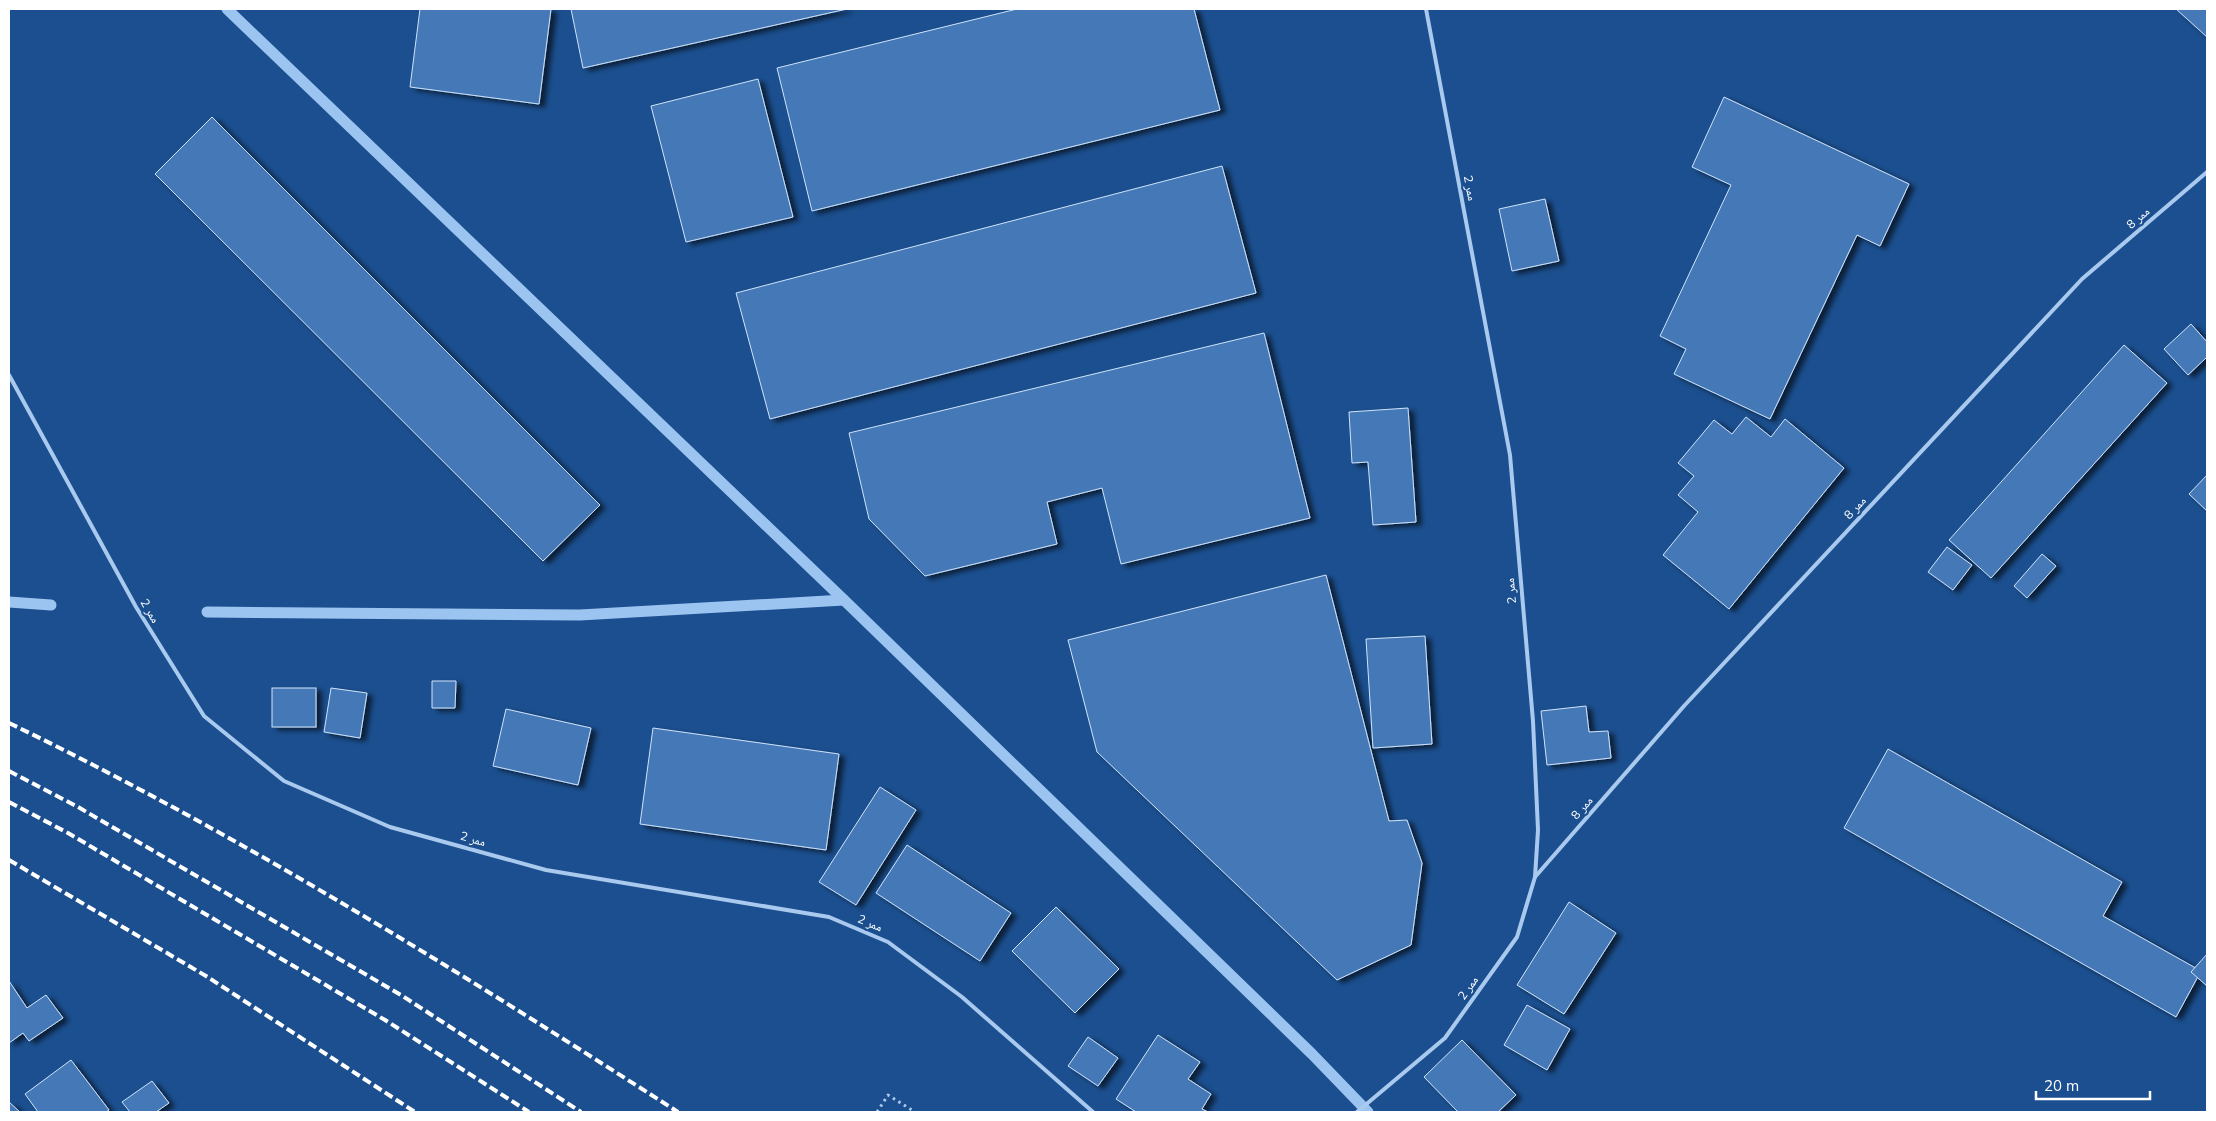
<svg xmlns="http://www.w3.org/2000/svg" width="2216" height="1121" viewBox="0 0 2216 1121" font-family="Mulish,'Noto Naskh Arabic',sans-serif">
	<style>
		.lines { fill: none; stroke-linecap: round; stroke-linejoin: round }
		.stream { stroke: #9cc4f0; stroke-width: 11 }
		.building { fill: #4478b7; stroke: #cfe3fa; filter: url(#shadow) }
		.path { stroke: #a9c9ee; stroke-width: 3; stroke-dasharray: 2.5 4; stroke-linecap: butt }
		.lane { stroke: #a9c9ee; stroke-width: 4 }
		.rail { stroke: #fff; stroke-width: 4; stroke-dasharray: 9 4; stroke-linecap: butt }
		.labels { text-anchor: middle; stroke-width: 4.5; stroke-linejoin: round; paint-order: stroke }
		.street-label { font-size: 12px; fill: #fff; stroke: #1b4f8f }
	</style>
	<defs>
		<filter id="shadow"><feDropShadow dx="5.5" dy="3" stdDeviation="2.5" flood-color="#0009"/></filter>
	</defs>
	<rect width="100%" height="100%" fill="#1b4f8f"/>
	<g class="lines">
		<g class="stream">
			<path d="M227,9L844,600L1312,1054L1368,1112"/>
			<path d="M9,602L51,605"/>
			<path d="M207,612L580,615L844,600"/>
		</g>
	</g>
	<g class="building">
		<path d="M420,9H551L539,104L410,87Z"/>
		<path d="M571,9H847L583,68Z"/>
		<path d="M1017,9H1194L1220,110L812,211L777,68Z"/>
		<path d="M2176,9H2207V37Z"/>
		<path d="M758,79L793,217L686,242L651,106Z"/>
		<path d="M1724,97L1909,184L1880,246L1857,235L1770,419L1674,374L1686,349L1660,336L1731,185L1692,167Z"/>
		<path d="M212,117L600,505L543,561L155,174Z"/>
		<path d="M1222,166L1256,293L770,419L736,293Z"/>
		<path d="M1545,199L1559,261L1512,271L1499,209Z"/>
		<path d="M2191,324L2207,342V357L2188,375L2164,349Z"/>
		<path d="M1264,333L1310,518L1121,564L1102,488L1047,502L1057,544L925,576L869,519L849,433Z"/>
		<path d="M2124,345L2167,383L1991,578L1949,540Z"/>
		<path d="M1408,408L1416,522L1373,525L1368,462L1352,463L1349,412Z"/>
		<path d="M1746,417L1771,437L1785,419L1844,468L1729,609L1663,555L1698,512L1678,495L1694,476L1678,463L1714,420L1732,434Z"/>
		<path d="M2207,475V511L2189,494Z"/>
		<path d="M1947,547L1972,565L1953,590L1928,572Z"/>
		<path d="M2042,554L2056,566L2027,598L2014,586Z"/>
		<path d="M1326,575L1389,821L1407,820L1422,863L1411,945L1337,980L1097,752L1068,640Z"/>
		<path d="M1425,636L1432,744L1373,748L1366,639Z"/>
		<path d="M432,681H456L455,708H432Z"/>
		<rect x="272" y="688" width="44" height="39"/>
		<path d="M331,688L367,693L360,738L324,732Z"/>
		<path d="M1586,706L1589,732L1608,731L1611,758L1547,765L1541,711Z"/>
		<path d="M506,709L591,728L578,785L493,766Z"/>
		<path d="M653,728L839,754L826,850L640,824Z"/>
		<path d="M1888,749L2122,882L2103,916L2201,971L2176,1017L1844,828Z"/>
		<path d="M880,787L916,810L856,905L819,882Z"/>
		<path d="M907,845L1011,913L980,961L876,893Z"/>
		<path d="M1569,902L1616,933L1564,1014L1517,985Z"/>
		<path d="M1056,907L1119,969L1075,1013L1012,951Z"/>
		<path d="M2207,954V986L2191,972Z"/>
		<path d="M9,981L27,1008L46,995L63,1018L29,1041L23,1033L9,1043Z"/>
		<path d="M1527,1005L1570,1029L1547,1070L1504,1045Z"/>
		<path d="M1158,1035L1200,1062L1188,1079L1211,1094L1202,1109L1208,1112H1136L1116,1099Z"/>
		<path d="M1088,1037L1118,1058L1098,1086L1068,1066Z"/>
		<path d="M1462,1040L1516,1095L1498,1112H1458L1424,1077Z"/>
		<path d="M71,1060L109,1110L106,1112H38L25,1094Z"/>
		<path d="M152,1081L169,1103L156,1112H130L122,1102Z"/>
		<path d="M9,1102L20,1112H9Z"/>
	</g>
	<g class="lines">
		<path class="path" d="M877,1112L888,1095L915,1112"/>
		<g class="lane">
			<path d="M9,375L136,607L204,716L284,781L390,827L546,870L829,917L888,942L962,997L1093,1112"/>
			<path d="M1535,877L1684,706L2082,279L2207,172"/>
			<path d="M1357,1112L1445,1038L1517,937L1535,877L1538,830L1533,721L1510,455L1426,9"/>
		</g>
		<g class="rail">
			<path d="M9,723C241,835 461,973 678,1112"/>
			<path d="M9,771L78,807L401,995L581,1112"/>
			<path d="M9,802L68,833L385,1020L529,1112"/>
			<path d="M9,860L206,976L415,1112"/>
		</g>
	</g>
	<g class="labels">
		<g class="street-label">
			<text transform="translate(1470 188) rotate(79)" y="4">ممر 2</text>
			<text transform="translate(2138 218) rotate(-41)" y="4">ممر 8</text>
			<text transform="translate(1855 508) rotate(-47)" y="4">ممر 8</text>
			<text transform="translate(1511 591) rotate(-95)" y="4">ممر 2</text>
			<text transform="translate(150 611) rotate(59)" y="4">ممر 2</text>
			<text transform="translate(1582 808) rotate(-49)" y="4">ممر 8</text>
			<text transform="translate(473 839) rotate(16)" y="4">ممر 2</text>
			<text transform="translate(870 923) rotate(23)" y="4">ممر 2</text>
			<text transform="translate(1468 988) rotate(-55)" y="4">ممر 2</text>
		</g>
	</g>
	<rect width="2216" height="1121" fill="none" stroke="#ffffff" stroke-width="20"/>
	<path d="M2036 1091v8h114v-8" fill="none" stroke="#ffffff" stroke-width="2.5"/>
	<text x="2044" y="1091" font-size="15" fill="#ffffff" stroke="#1b4f8f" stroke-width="4" paint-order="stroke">20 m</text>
</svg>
